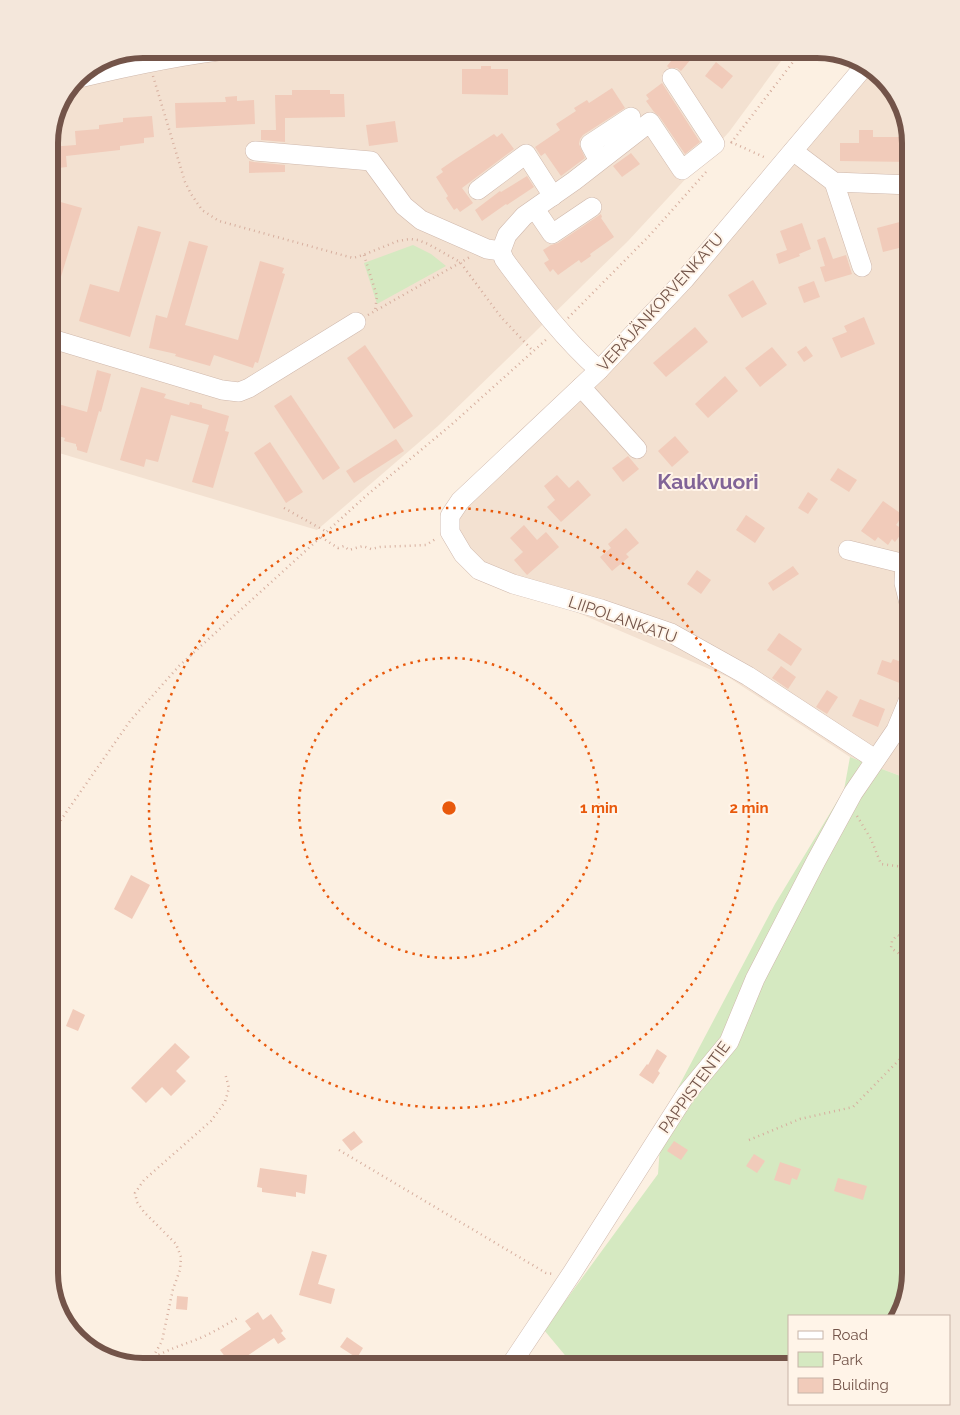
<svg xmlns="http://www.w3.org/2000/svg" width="960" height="1415" viewBox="0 0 960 1415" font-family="Raleway,sans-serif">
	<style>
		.residential { fill: #f3e1d1 }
		.green { fill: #d5e9c1 }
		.building { fill: #f1cbba }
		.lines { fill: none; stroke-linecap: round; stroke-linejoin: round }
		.minor-casing { stroke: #cfb8ac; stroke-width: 20 }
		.path { stroke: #d6ae9e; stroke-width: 2.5; stroke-dasharray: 1 4; stroke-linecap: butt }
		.minor { stroke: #fff; stroke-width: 19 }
		.ring { fill: none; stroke: #e8590c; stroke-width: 2.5; stroke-dasharray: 2.5 5 }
		.labels { text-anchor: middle; stroke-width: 4; stroke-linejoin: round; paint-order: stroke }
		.street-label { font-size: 16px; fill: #735449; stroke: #fff4e8 }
		.district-label { font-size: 21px; font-weight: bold; fill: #816497; stroke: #fff4e8 }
		.rim { fill: none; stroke: #735449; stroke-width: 6 }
		.centre { fill: #e8590c; stroke: #fff4e8; stroke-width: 2.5 }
		.ring-label { font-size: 15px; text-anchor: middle; font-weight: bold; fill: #e8590c; stroke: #fff4e8; stroke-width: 4; stroke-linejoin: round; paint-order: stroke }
	</style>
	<rect width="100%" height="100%" fill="#fcf0e2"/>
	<g class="residential">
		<path d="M142,49H790L729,132L628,241L536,331L438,426L317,530L49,450V136L76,76L107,56Z"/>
		<path d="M870,67L899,96L911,142V780L850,757L728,677L576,612L472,574L440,521L712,256Z"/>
	</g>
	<g class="green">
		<path d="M413,245L431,254L446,266L377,304L364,263Z"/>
		<path d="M850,757L911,780V1273L900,1316H789V1366H574L544,1330L658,1174L662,1118L775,904L844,790Z"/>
	</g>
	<g class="building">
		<path d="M681,49L692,58L681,71L677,68H669L667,66Z"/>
		<path d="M716,62L733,76L722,89L705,76Z"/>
		<path d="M481,66H491V69H508V95L462,94V69H481Z"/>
		<path d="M662,83L700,142L685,154L659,116L654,112L646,101L649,99L646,95Z"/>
		<path d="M612,88L625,108L583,135L580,139L579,144L585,158L561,176L545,153L541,156L535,147L560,130L556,124L576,111L574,108L587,100L589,103Z"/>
		<path d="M292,90H330V94H344L345,117L285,118V142L261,140V130H276L275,95H292Z"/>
		<path d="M237,96V101L254,100L255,124L176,128L175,103L226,102L225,97Z"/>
		<path d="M904,115L911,142V162L840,161V143H859V130H873V137H901V116Z"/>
		<path d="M152,116L154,137L144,138V143L120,146V150L66,156L67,167L49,169V147L76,145L75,131L99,129V125L123,122V118Z"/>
		<path d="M395,121L398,142L369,146L366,125Z"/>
		<path d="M502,133L514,149L462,188L473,203L460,212L457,208L454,210L446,198L448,196L436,177L443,172L441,169L454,160L494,134L497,137Z"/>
		<path d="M631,153L640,164L622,177L613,166Z"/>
		<path d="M249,161L254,162L285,165V172L249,173Z"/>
		<path d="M527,176L534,187L507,205L506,204L482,221L475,210L500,191L501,192Z"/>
		<path d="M57,201L82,208L52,306H49V228Z"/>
		<path d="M601,214L602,217L601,218L614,237L590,254L591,256L581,263L579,260L558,275L553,269L550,272L544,263L549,260L543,250L551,245L558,243Z"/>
		<path d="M911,219V245L883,252L877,228Z"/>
		<path d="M802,223L811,249L799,254L800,256L779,264L776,254L787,250L780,231Z"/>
		<path d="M138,226L161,232L130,337L79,321L90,284L119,292Z"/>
		<path d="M825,237L833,259L846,255L852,274L825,282L820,267L825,266L817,240Z"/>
		<path d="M189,241L208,246L185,325L238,340L260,261L284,268L282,273L285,274L265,340L258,363L255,362L253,368L214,355L210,366L175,356L176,354L149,348L156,315L167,318Z"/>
		<path d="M753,280L767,304L742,318L728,295Z"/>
		<path d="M814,281L820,297L804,303L798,287Z"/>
		<path d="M864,317L875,344L841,358L832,338L847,332L844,326Z"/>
		<path d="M695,327L708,342L666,377L653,363Z"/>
		<path d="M365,345L413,416L394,429L347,358Z"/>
		<path d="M806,346L813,356L804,362L797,352Z"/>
		<path d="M772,347L787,365L760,387L745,368Z"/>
		<path d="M97,370L111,374L101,412L99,411L87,453L77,450V447L76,446V444L64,441L65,438L49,433V405L58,408V404L87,412Z"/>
		<path d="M725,376L738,391L708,418L695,404Z"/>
		<path d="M141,387L166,394L164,398L189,405L190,402L202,405V408L229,416L225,431L229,432L213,488L192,482L209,425L171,415L158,462L146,459L144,467L120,460Z"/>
		<path d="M291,395L340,468L323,480L274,406Z"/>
		<path d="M675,436L689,452L672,467L658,451Z"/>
		<path d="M396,439L404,451L354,483L346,471Z"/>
		<path d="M270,442L303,492L286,503L254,453Z"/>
		<path d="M628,456L639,469L623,482L612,468Z"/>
		<path d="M838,468L857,480L849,492L830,480Z"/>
		<path d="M557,475L569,488L578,480L591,495L561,522L547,507L555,500L544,486Z"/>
		<path d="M808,492L818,499L808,514L798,508Z"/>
		<path d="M883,501L903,515L896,525L904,530L895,542L892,539L888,545L878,537L875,541L861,531Z"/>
		<path d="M746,515L765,528L755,543L736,530Z"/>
		<path d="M524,525L537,540L546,532L559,547L527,575L514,560L523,552L510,538Z"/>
		<path d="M626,528L639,543L626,554L629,557L612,571L600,557L611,548L608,544Z"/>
		<path d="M793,566L799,574L773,591L768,583Z"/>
		<path d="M697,570L711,580L701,594L687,584Z"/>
		<path d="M779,633L802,649L791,666L767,650Z"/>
		<path d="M893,659L910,665L902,684L877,674L882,660L891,663Z"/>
		<path d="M781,666L796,677L788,689L772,678Z"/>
		<path d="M827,690L838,697L827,714L816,707Z"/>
		<path d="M860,699L885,709L878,727L852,716Z"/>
		<path d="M131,875L150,885L132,919L114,909Z"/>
		<path d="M73,1009L85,1015L78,1031L66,1026Z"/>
		<path d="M175,1043L190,1057L176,1071L186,1081L171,1096L162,1087L146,1103L131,1088Z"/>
		<path d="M657,1049L667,1056L658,1071L660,1073L653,1084L639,1075L647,1064L648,1065Z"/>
		<path d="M354,1131L363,1142L351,1151L342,1140Z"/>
		<path d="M674,1141L688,1150L681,1160L667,1151Z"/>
		<path d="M754,1154L765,1161L757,1173L746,1166Z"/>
		<path d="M780,1162L801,1169L797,1180L792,1178L790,1185L774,1180Z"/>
		<path d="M260,1168L307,1175L305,1194L296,1192V1197L262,1192V1188L257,1187Z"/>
		<path d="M838,1178L867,1186L863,1200L834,1191Z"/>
		<path d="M312,1251L327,1255L318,1284L335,1289L331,1304L299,1295Z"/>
		<path d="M177,1296L188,1297L187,1310L176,1309Z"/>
		<path d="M258,1312L263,1320L271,1314L283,1331L281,1333L286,1339L278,1344L274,1338L232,1366L220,1350L251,1329L245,1321Z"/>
		<path d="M347,1337L363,1348L357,1358L340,1347Z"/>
	</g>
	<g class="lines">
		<g class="minor-casing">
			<g id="minor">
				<path d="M866,62L863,68L781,165L685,279L599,370L460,501L450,516V532L463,554L479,570L513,584L601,609L671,633L748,676L875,759"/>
				<path d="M75,79C129,66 179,55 234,49"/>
				<path d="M255,151L371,161L404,206L421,220L487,249L501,251L504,259L509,266C537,303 564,339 599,370"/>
				<path d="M793,151L834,182L911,185"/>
				<path d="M599,161L590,144L631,117"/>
				<path d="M834,182L862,267"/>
				<path d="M478,190L526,154L553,196"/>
				<path d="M535,209L552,234L592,207"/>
				<path d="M501,251L507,235L524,216L574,181L650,122L682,170L715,144L672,78"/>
				<path d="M49,338L222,390L239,392L249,388L356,322"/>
				<path d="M581,387L637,449"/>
				<path d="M848,550L905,564"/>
				<path d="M911,611L904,583L905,564L911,553"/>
				<path d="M510,1366L572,1273L686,1094L729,1042L755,979L816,861L853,793L896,730L911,694"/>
			</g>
		</g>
		<g class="path">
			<path d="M153,76L185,182L191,194L202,210L219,221L353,258L363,255L398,241L410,239L418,240L428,244L460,262L501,317L533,351"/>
			<path d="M731,142L766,158"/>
			<path d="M731,143L803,49"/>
			<path d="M364,255L377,296L375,311"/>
			<path d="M368,315L470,257"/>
			<path d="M568,318L650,235L706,172"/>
			<path d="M284,508L327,532"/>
			<path d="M321,537L338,548L344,546L349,550L363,546L371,549L380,547L426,545L437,538"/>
			<path d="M857,816L871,839L881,864L904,867L911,875"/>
			<path d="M49,837L130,721L179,666L367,495L451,425L548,338"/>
			<path d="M911,944L904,938L897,935L892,941L891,948L901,955L908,951L911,944V943"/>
			<path d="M749,1140L800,1119L853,1107L899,1060L911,1057"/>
			<path d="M339,1150L546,1273L554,1274"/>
			<path d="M153,1357L162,1341L173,1289L180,1270L181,1257L176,1244L144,1212L137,1202L135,1193L144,1180L211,1121L225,1102L229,1088L225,1073"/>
			<path d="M142,1366C159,1352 177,1347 198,1339C212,1333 226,1325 239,1317"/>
		</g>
		<use href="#minor" class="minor"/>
	</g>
	<g class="ring">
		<circle cx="449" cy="808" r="150"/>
		<circle cx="449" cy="808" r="300"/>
	</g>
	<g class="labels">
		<g class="street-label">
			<text transform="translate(660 302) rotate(-48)" y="6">VERÄJÄNKORVENKATU</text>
			<text transform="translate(623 619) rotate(19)" y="6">LIIPOLANKATU</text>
			<text transform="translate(694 1087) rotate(-54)" y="6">PAPPISTENTIE</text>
		</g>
		<g class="district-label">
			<text x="708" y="489">Kaukvuori</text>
		</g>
	</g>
	<path d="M0 0H960V1415H0ZM143 58H817A85 85 0 0 1 902 143V1273A85 85 0 0 1 817 1358H143A85 85 0 0 1 58 1273V143A85 85 0 0 1 143 58Z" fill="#f4e7db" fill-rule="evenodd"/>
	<path class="rim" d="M143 58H817A85 85 0 0 1 902 143V1273A85 85 0 0 1 817 1358H143A85 85 0 0 1 58 1273V143A85 85 0 0 1 143 58Z"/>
	<circle cx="449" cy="808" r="8" class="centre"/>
	<g class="ring-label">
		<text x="599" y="813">1 min</text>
		<text x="749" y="813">2 min</text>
	</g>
	<rect x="788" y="1315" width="162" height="90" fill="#fff4e8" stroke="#c7b4a8"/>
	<rect x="798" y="1331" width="25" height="8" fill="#ffffff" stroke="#c7b4a8"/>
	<text x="832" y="1340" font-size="15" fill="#735449">Road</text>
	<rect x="798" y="1352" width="25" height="15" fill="#d5e9c1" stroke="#c7b4a8"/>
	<text x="832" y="1365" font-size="15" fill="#735449">Park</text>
	<rect x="798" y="1378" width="25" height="15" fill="#f1cbba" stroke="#c7b4a8"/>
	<text x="832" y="1390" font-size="15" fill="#735449">Building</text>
</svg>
